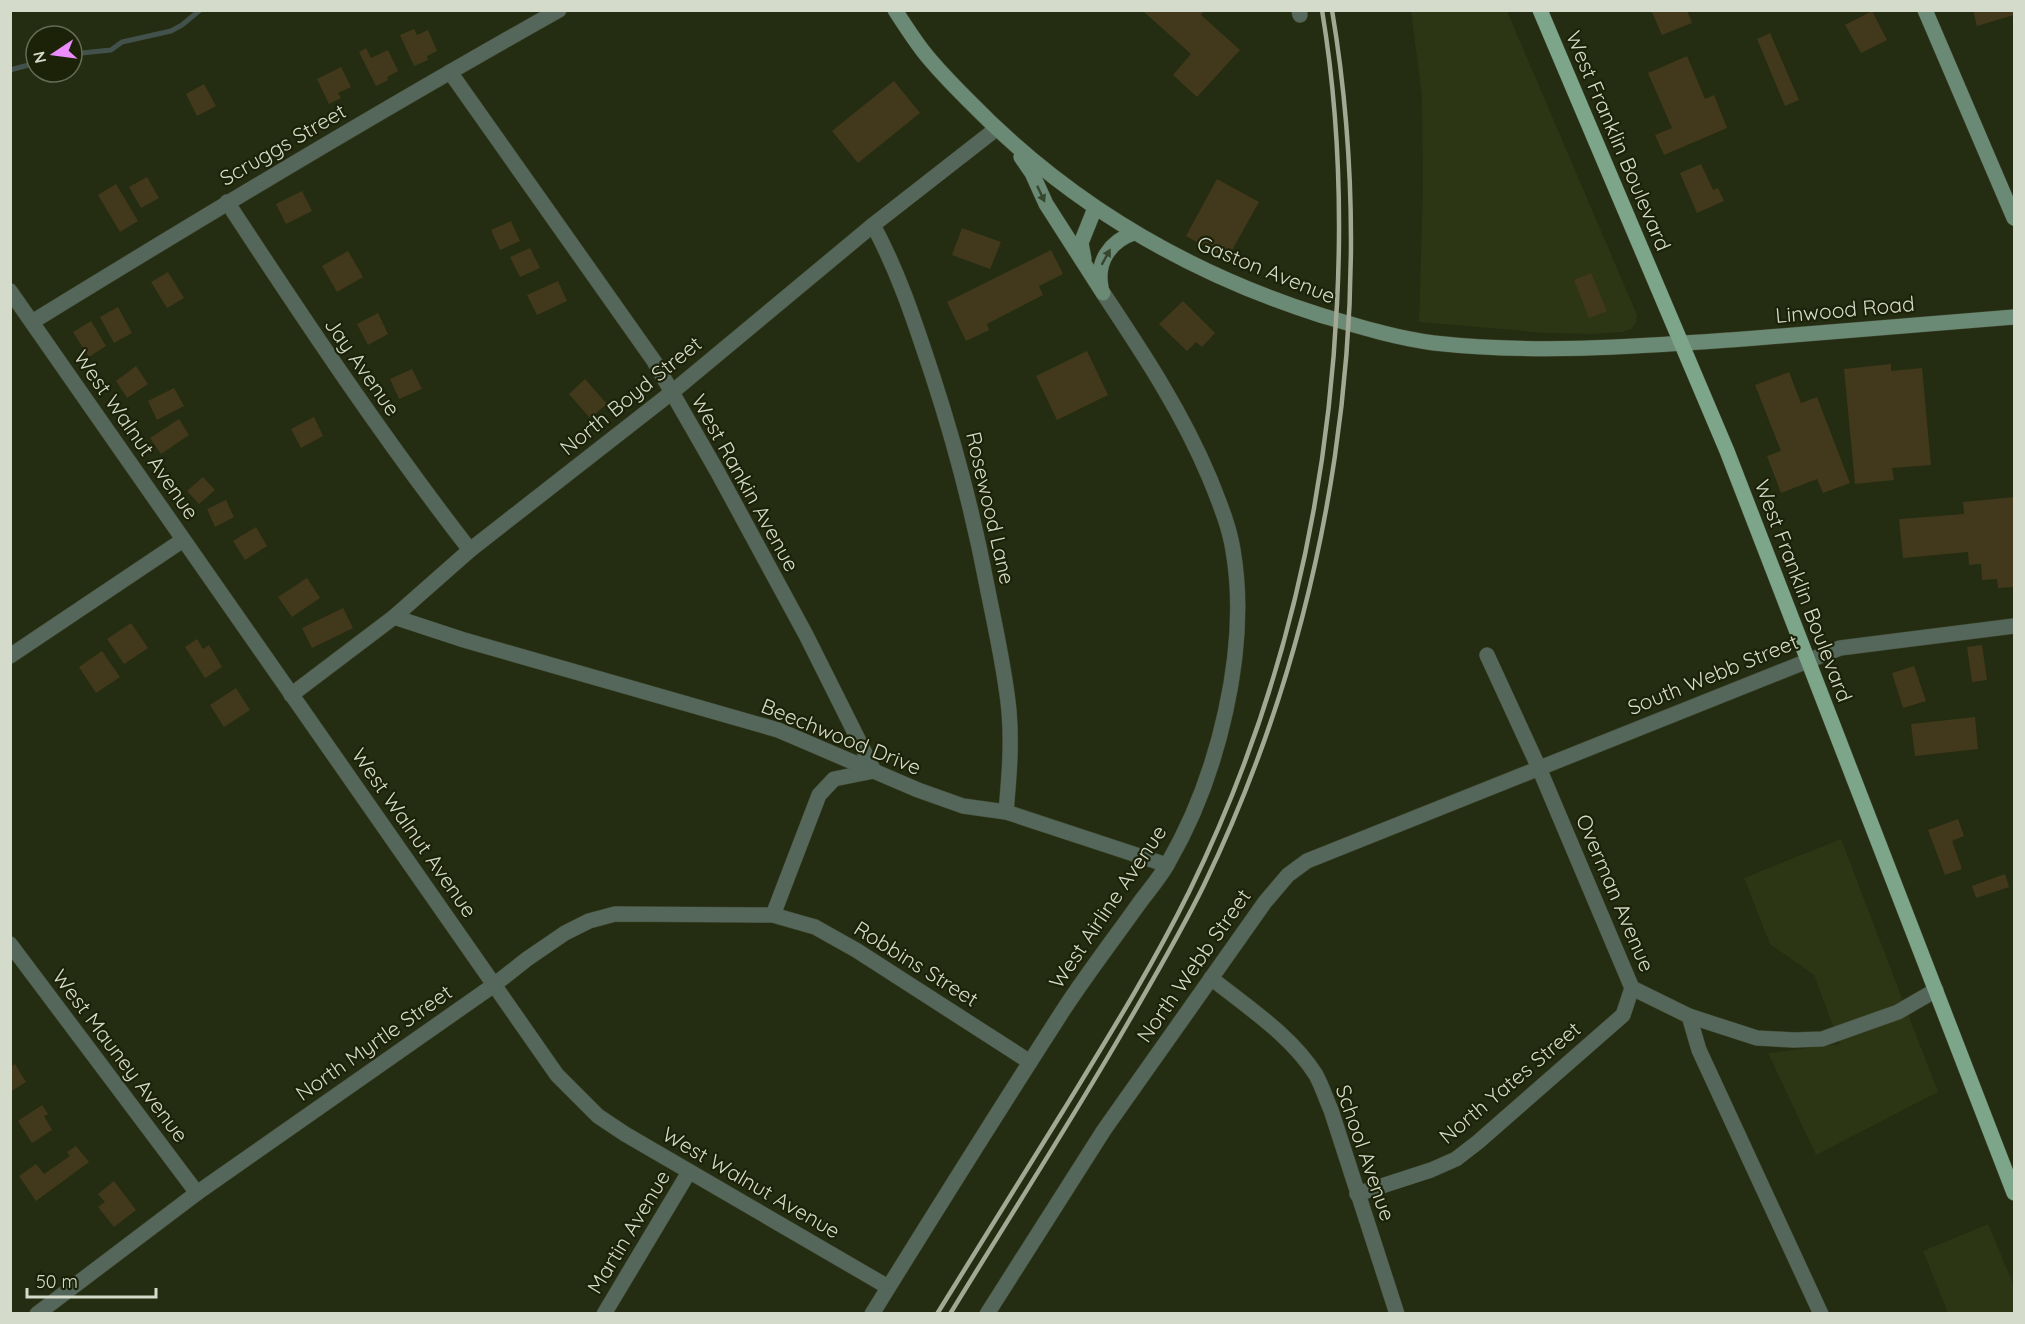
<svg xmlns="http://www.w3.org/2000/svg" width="2025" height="1324" viewBox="0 0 2025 1324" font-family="Quicksand,sans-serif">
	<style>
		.built { fill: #2c3614 }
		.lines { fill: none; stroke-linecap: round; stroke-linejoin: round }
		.stream { stroke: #42514b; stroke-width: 5 }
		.building { fill: #42391c }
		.street-casing { stroke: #40482f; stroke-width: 16 }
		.secondary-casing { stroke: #40482f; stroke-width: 16 }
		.primary-casing { stroke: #40482f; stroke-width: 16 }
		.street { stroke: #54675a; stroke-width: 15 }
		.secondary { stroke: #6b8a75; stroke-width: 15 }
		.primary { stroke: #7da58a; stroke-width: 15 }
		.rail { stroke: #a2a894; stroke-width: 4.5 }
		.oneway { fill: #37462e }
		.labels { text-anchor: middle; stroke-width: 4.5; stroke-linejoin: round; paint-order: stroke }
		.street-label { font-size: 21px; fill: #d5dbca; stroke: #1b2207 }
	</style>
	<rect width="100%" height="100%" fill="#242c11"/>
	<g class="built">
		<path d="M1411,11H1507L1637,315L1636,323L1631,329L1622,332L1593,334L1545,333L1419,322L1423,190L1422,96Z"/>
		<path d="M1841,839L1938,1092L1816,1155L1768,1053L1840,1044L1814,975L1770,944L1744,878Z"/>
		<path d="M1988,1224L2014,1286V1313H1948L1923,1251Z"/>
	</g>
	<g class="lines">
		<g class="stream">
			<path d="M72,54L111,50L122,42L171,31L182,25L200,10"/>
			<path d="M10,70L36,63"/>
		</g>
	</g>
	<g class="building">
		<path d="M1146,10H1205L1201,15L1240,50L1197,97L1173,75L1191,54L1144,12Z"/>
		<path d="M1651,10H1687L1692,23L1662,35Z"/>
		<path d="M1973,10H2014V15L1977,26Z"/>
		<path d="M1872,11L1887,40L1861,53L1845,25Z"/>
		<path d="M414,29L417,35L428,30L437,51L427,56L428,60L414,66L400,35Z"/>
		<path d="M1770,33L1799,100L1785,106L1757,39Z"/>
		<path d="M366,48L371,58L388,50L398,71L387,77L388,80L376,86L359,52Z"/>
		<path d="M1687,56L1705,99L1714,95L1727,128L1664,155L1655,135L1672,128L1648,73Z"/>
		<path d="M341,67L351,87L338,93L341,98L329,104L317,79Z"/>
		<path d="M894,81L920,113L858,163L832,131Z"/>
		<path d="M204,84L216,106L197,116L186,94Z"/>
		<path d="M1701,164L1713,190L1718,188L1724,201L1697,213L1680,173Z"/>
		<path d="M147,177L159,198L141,208L129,187Z"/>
		<path d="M1217,179L1259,202L1227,259L1186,236Z"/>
		<path d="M116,184L138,221L120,232L98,195Z"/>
		<path d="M302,191L312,211L286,224L276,204Z"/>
		<path d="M511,221L520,241L500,250L491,230Z"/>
		<path d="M962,228L1001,242L990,269L952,255Z"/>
		<path d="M530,248L540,268L520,277L510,257Z"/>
		<path d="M1051,250L1063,274L1039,286L1043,295L987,324L989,330L966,341L947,302Z"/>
		<path d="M348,251L363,277L337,292L322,266Z"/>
		<path d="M168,272L184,298L167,308L151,282Z"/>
		<path d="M1591,273L1607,311L1589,318L1574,280Z"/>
		<path d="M558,281L567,301L537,315L527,295Z"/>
		<path d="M1183,301L1215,333L1202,347L1196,342L1187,351L1159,324Z"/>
		<path d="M118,307L132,333L114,343L100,317Z"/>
		<path d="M378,313L388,334L368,345L357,324Z"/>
		<path d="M91,321L106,346L89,357L73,332Z"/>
		<path d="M1087,351L1108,395L1057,420L1036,376Z"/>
		<path d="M1891,364V371L1922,368L1931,465L1892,468L1894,480L1855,484L1844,369Z"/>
		<path d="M136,366L148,384L127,398L116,381Z"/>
		<path d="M412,369L422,389L399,399L390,379Z"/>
		<path d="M1789,372L1801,403L1817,397L1850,483L1823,493L1817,479L1781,493L1767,456L1781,451L1755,385Z"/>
		<path d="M585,379L607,404L590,418L569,394Z"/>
		<path d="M174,388L184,406L157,420L148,401Z"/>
		<path d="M314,417L323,436L301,448L291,429Z"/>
		<path d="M179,419L189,435L161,454L150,438Z"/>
		<path d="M203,477L215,490L199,504L187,491Z"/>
		<path d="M2014,497V587L1998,588L1997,579L1982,580L1981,564L1969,565L1968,552L1903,558L1899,519L1964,514L1963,502Z"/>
		<path d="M226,500L234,517L215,527L207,509Z"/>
		<path d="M256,527L267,546L245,560L233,541Z"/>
		<path d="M307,578L320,598L292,617L278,597Z"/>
		<path d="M343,608L353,628L312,648L302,628Z"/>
		<path d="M131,623L148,648L124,664L107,639Z"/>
		<path d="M197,639L203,649L209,645L222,667L205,678L185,647Z"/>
		<path d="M1982,645L1987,680L1972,682L1967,647Z"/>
		<path d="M102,651L120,677L96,693L79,667Z"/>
		<path d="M1914,666L1926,701L1903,708L1892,673Z"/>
		<path d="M236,688L250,710L224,727L210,705Z"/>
		<path d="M1975,717L1978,749L1915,756L1911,724Z"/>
		<path d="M1958,819L1964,836L1952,841L1962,869L1945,875L1928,830Z"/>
		<path d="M2005,874L2009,887L1976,898L1972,886Z"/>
		<path d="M15,1064L26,1082L10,1092V1067Z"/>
		<path d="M42,1105L48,1114L44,1116L52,1130L32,1143L18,1121Z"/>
		<path d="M76,1146L89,1162L36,1201L19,1176L36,1164L44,1174L70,1156L67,1152Z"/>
		<path d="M114,1181L136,1210L114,1227L98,1207L105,1202L98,1194Z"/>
	</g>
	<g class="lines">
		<g class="street-casing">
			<g id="street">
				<path d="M1299,10L1300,15"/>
				<path d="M450,72L654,361L717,471L806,635L874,771L834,779L819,795L773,915"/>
				<path d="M227,202C305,321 383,438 470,550"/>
				<path d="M873,225C899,273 915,323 932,374C955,444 973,513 987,586C995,627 1005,669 1009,711C1012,745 1009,778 1006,812"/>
				<path d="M10,291L557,1075L598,1116L625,1134L888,1287"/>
				<path d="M32,322C206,215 381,110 559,10"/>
				<path d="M394,617L464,640L778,730L918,790L963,806L1006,812L1167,865"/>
				<path d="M1487,655L1539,768L1632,988L1689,1016L1699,1050L1821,1314"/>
				<path d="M10,656L183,540"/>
				<path d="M291,695L394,617L470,550L671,393L873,225L996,129"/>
				<path d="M10,944L197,1193"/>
				<path d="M1211,978C1247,1007 1291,1035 1316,1075C1322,1086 1326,1099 1331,1110L1397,1314"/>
				<path d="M1689,1016L1757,1038L1794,1040L1822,1039L1898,1012L1936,990"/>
				<path d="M1357,1194L1431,1170L1456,1159L1478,1142L1623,1015L1632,988"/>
				<path d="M37,1314L197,1193L494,985L527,959L565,933L589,921L615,914L773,915L815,927L856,950L1030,1062"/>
				<path d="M604,1314L689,1172"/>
				<path d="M872,1314C935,1212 999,1110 1064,1009C1087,974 1113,940 1138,905C1148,891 1160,878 1168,863C1218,777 1250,649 1233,550C1229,525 1219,502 1210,479C1182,412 1143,353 1103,293"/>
				<path d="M987,1314L1104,1130L1265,902L1288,875L1307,861L1840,648L2014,626"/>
			</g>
		</g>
		<g class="secondary-casing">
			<g id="secondary">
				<path d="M895,10C904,24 913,38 923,51C937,69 953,85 969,101C1068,203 1185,272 1320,315C1357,326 1395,338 1434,343C1533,354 1631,347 1730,340C1825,333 1920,325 2014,317"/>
				<path d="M1925,10L2014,218"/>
				<path d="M1021,157L1032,173L1046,204L1103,293"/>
				<path d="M1084,259L1081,243L1095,208"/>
				<path d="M1101,287C1096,262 1110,241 1134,233"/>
			</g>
		</g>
		<g class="primary-casing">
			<path id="primary" d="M1540,10L1727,451L2014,1193"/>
		</g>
		<use href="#street" class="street"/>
		<use href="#secondary" class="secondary"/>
		<use href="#primary" class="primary"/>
		<g class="rail">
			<path d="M937,1314C979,1246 1021,1178 1063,1111C1107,1039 1152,967 1189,892C1279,708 1327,508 1337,304C1342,206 1338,107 1322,10"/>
			<path d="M950,1314C1010,1216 1072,1120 1129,1021C1155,976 1181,932 1204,885C1333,617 1381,304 1332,10"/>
		</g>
	</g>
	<defs><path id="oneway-solid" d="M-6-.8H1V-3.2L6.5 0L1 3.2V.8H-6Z" transform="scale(1.5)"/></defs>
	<g class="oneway">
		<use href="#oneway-solid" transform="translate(1041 194) rotate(65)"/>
		<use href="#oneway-solid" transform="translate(1106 257) rotate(-61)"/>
	</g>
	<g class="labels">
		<g class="street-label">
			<text transform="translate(1618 141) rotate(67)" y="7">West Franklin Boulevard</text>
			<text transform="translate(283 145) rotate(-30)" y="7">Scruggs Street</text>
			<text transform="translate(1266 270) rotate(22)" y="7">Gaston Avenue</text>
			<text transform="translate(1845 310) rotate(-5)" y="7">Linwood Road</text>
			<text transform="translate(362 367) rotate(55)" y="7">Jay Avenue</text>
			<text transform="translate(631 396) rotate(-39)" y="7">North Boyd Street</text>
			<text transform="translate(136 435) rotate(55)" y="7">West Walnut Avenue</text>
			<text transform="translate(745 483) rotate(61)" y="7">West Rankin Avenue</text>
			<text transform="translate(990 508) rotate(77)" y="7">Rosewood Lane</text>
			<text transform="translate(1803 591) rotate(69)" y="7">West Franklin Boulevard</text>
			<text transform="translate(1713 675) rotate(-22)" y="7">South Webb Street</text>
			<text transform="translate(841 737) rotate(22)" y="7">Beechwood Drive</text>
			<text transform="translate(414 833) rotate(55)" y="7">West Walnut Avenue</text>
			<text transform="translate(1615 893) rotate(67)" y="7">Overman Avenue</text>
			<text transform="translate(1108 907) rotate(-56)" y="7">West Airline Avenue</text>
			<text transform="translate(916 964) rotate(32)" y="7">Robbins Street</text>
			<text transform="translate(1194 966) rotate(-55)" y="7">North Webb Street</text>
			<text transform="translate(374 1043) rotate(-35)" y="7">North Myrtle Street</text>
			<text transform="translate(120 1056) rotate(53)" y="7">West Mauney Avenue</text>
			<text transform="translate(1510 1083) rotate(-40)" y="7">North Yates Street</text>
			<text transform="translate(1365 1153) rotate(71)" y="7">School Avenue</text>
			<text transform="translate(751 1183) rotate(30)" y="7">West Walnut Avenue</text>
			<text transform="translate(629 1232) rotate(-59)" y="7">Martin Avenue</text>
		</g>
	</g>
	<rect width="2025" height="1324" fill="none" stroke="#d5dbca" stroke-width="24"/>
	<g transform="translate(54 54) rotate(257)"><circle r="28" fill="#1b2207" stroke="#656c55" stroke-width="1.5"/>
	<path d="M0-4.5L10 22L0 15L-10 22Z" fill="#eb8dfc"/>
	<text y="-9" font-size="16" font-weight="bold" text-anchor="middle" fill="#d5dbca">N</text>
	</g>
	<path d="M27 1288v9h129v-9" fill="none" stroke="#d5dbca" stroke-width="3"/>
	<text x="36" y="1288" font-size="18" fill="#d5dbca" stroke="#1b2207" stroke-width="4.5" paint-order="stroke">50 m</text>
</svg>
